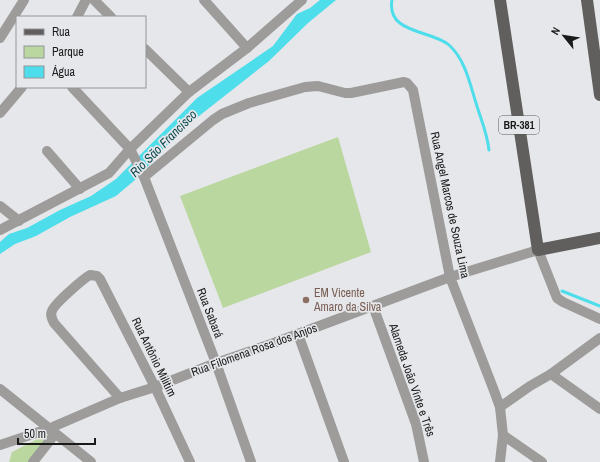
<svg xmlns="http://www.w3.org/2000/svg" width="600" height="462" viewBox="0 0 600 462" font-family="'Archivo Narrow',sans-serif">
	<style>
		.green { fill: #bbd7a0 }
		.water { fill: #4dddeb }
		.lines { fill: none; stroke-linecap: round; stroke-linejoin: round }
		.stream { stroke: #4dddeb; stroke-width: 3 }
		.minor { stroke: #9d9c9b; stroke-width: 10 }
		.major { stroke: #605f5d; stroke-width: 12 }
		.education-dot { fill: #8d6e63; stroke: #e6e7ea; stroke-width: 1.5 }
		.labels { text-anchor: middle; stroke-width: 3.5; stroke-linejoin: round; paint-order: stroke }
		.shield { fill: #e6e7ea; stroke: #575859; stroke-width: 1 }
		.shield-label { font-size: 11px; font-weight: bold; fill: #1a1a1b }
		.street-label { font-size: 12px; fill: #1a1a1b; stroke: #e6e7ea }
		.education-label { font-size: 12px; fill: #785e54; stroke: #e6e7ea; text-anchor: start }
		.water-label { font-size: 13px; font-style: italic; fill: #0f4d54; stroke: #e6e7ea }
	</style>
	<rect width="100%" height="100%" fill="#e6e7ea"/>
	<g class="green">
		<path d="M338,137L371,252L223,308L180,196Z"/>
		<path d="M47,434L55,441L37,462H9L12,452Z"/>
	</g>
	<path class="water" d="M320,0H336L308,23L269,61L185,127L156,156L142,174L116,196L70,217L36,236L15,244L0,254V242L9,234L27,228L60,210L91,196L116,179L197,98L273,46L297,14L310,8Z"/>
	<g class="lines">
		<g class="stream">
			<path d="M392,0C386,34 432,30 449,45C465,59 470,84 476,103C481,120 487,132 489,150"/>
			<path d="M562,291L600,306"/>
		</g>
		<g class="minor">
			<path d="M94,0L111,17"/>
			<path d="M204,0L247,48"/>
			<path d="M77,17L86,0"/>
			<path d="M0,38L24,0"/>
			<path d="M145,49L189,92"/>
			<path d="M72,87L130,149L144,177L216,363L251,462"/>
			<path d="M0,113L22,87"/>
			<path d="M47,151L80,189"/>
			<path d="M144,177L213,120L222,114L249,103L305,87L318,86L345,93H351L404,82L407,83L413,90L450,277L493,388L500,407L503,435L500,462"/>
			<path d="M0,206L19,221"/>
			<path d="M0,230L109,173L130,149L189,92L247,48L302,0"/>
			<path d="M373,306L416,424L424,462"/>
			<path d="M298,334L344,462"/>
			<path d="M551,374L600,409"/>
			<path d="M0,389L91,462"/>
			<path d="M120,398L54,323C52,319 50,315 52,311C54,304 83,279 90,275L97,276L100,279L155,387L190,462"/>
			<path d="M500,407L530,386L551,374L600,338"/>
			<path d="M503,435L542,462"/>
			<path d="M0,445L48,429L120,398L155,387L216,363L271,344L450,277L538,250L557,298L563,302L600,319"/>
			<path d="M33,462L55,434"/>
		</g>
		<g class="major">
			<path d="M500,0L538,250L600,238"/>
			<path d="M587,0L600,95"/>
		</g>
	</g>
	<circle class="education-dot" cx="306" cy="300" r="4"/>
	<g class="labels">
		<rect class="shield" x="499" y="116" width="40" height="18" rx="3"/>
		<g class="shield-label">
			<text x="519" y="129">BR-381</text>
		</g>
		<g class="street-label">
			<text transform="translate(450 205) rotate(78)" y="4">Rua Angel Marcos de Souza Lima</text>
			<text transform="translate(210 313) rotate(69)" y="4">Rua Sabará</text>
			<text transform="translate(254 350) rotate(-20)" y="4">Rua Filomena Rosa dos Anjos</text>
			<text transform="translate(154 357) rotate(64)" y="4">Rua Antônio Militim</text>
			<text transform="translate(412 380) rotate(71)" y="4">Alameda João Vinte e Três</text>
		</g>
		<g class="education-label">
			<text x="314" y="297">EM Vicente<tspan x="314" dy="14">Amaro da Silva</tspan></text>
		</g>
		<g class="water-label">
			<text transform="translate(163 143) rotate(-45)" y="5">Rio São Francisco</text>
		</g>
	</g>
	<rect x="16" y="16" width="130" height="72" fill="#e6e7ea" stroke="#949597"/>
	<rect x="24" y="29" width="20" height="6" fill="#605f5d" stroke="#949597"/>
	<text x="52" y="36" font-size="12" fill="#1a1a1b">Rua</text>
	<rect x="24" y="46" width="20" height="12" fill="#bbd7a0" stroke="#949597"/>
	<text x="52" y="56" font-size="12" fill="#1a1a1b">Parque</text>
	<rect x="24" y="66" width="20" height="12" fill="#4dddeb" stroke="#949597"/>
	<text x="52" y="76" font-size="12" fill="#1a1a1b">Água</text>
	<g transform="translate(564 36) rotate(300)" stroke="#e6e7ea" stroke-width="3" paint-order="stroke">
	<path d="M0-3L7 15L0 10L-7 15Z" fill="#1a1a1b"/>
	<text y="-6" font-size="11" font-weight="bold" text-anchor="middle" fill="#1a1a1b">N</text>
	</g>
	<path d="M18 438v6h77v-6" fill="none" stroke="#1a1a1b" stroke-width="2"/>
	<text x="24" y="438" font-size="12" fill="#1a1a1b" stroke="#e6e7ea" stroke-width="3" paint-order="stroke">50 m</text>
</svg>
